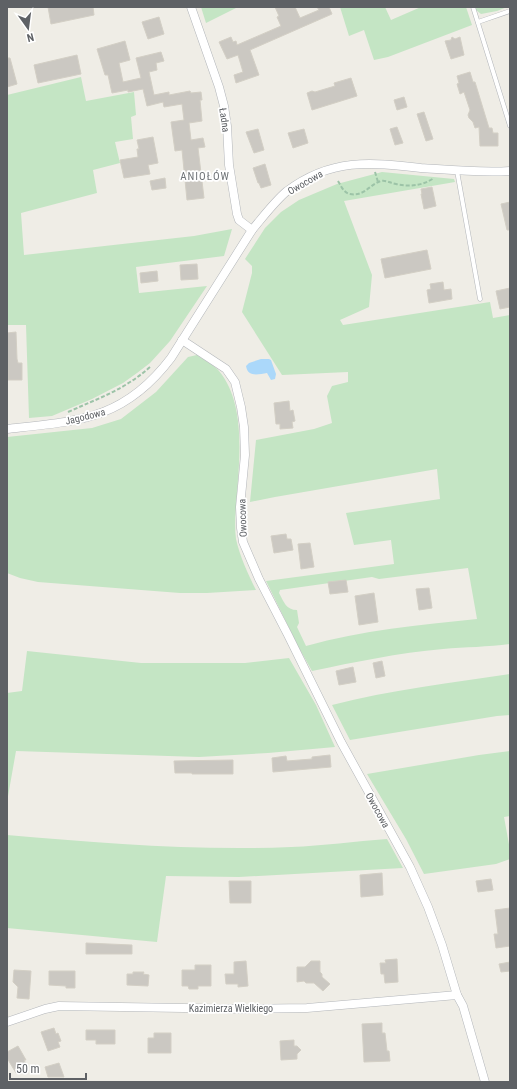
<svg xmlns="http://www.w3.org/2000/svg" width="517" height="1089" viewBox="0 0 517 1089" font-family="'Roboto Condensed',sans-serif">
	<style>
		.green { fill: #c4e5c4; fill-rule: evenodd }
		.water { fill: #abd8fa }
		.building { fill: #cbc8c2; stroke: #d3cfc5 }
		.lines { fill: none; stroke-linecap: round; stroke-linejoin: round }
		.service-casing { stroke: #b3b6ba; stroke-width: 5 }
		.minor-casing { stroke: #b3b6ba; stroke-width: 9 }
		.path { stroke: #9cc3a7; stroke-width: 2; stroke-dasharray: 4 2; stroke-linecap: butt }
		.service { stroke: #fff; stroke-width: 4 }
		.minor { stroke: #fff; stroke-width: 8 }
		.labels { text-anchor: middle; stroke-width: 3.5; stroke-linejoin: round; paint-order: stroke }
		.street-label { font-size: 10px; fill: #5e6165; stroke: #fff }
		.neighbourhood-label { font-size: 11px; letter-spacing: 1px; fill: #6f7377; stroke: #fff }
	</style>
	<rect width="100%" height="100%" fill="#efede6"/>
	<g class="green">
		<path d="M201,7H238L206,23Z"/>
		<path d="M340,7H385L391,20L421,7H466L472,25L388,57L374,60L364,30L349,36Z"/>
		<path d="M475,7H507L497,11L481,14L476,10Z"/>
		<path d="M81,77L86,101L134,92L136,115L131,117L133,139L115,142L120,163L93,170L97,193L21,213L24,255L194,236L232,229L224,256L136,267L139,293L207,286L170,341L150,363L137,373L123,383L92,399L52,416L29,418L26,325H7V95Z"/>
		<path d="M382,172L454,179L455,182L344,201L372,275L369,307L340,320L343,325L490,302L493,318L510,315V644C488,647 465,647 443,649C398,653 355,662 312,671L299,648L266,581L394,564L391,540L354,545L346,513L440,499L437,469L275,497L250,502L256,440L314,429L332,423L327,396L332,386L348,382V372L282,375L242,312L252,273V266L245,259L265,228L281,212L299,200L337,184ZM468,568L477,619C420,625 362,630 306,646L297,627L299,623L297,610C286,610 284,602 279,593L280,590L372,577L379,579Z"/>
		<path d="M197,355C204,360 214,365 219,371C245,402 240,455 237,493C236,507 234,524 236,539C240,557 248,574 256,590L207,593H180L38,582L20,578L7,573V437L92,428L121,419L156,392L188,357Z"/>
		<path d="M27,651L141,663H245L289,658L316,705L335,747L268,753L199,757L16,751L7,802V693L22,691Z"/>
		<path d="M510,674V715L497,716L350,740L332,705C390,690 451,683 510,674Z"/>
		<path d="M510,751V816L504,817L510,850V859L496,864L424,874L406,839L367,774L479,755Z"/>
		<path d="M7,835C101,843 196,851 291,847C323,846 355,841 387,839L403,868L239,877L166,876L157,942L7,928Z"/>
	</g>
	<path class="water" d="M261,359H269L271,360L276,374L275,379L271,380L267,373C259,374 248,378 246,366L249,363Z"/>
	<g class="building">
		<path d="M48,7H93L94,15L51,24Z"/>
		<path d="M275,7H295L300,18L319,10L317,7H329L332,14L250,50L259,75L236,83L234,75L243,72L238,55L227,59L219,42L231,37L233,42L236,41L237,45L281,26L277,17L279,16Z"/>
		<path d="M159,17L164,34L148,39L142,22Z"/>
		<path d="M452,37L455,39L460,37L464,55L451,59L445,41L451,40Z"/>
		<path d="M125,41L130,60L119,63L123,82L141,78L136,58L161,52L164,61L156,63L157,70L149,72L154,95L169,92V95L190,91L191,93L201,92L202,100H200L202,121L189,123L191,140L203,138L205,147L198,148L204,198L187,200L182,150L175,151L171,122L184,120L182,104L164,107L163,102L147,106L143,89L128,92V90L112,93L108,75H105L97,49Z"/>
		<path d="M77,55L81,74L38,83L34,65Z"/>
		<path d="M7,58H10L17,84L7,87Z"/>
		<path d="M470,72L473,82H475L489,128H492L493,133H498V146H480L479,127L475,128L473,122L469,118L468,115L470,110L464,92L460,94L457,84L459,83L457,76Z"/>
		<path d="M351,78L357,96L312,110L307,93L312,91L315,92L335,86L334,83Z"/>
		<path d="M404,97L407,107L397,110L394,100Z"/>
		<path d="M424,112L433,139L426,141L417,114Z"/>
		<path d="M397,127L403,143L395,145L390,129Z"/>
		<path d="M258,129L264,150L254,153L246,132Z"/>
		<path d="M304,129L308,143L293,148L288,133Z"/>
		<path d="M153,137L158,163L148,165L150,174L124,178L120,160L138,157L137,149H139L137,140Z"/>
		<path d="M265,164L271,185L261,188L259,183H258L253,168Z"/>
		<path d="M165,178L166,188L152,190L150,181Z"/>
		<path d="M432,187L436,206L424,209L421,194H422L421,189Z"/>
		<path d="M510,202V230H507L501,204Z"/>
		<path d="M427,250L431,269L385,278L381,259Z"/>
		<path d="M197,264L198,279L181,280L180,265Z"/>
		<path d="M157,271L158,281L141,283L140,273Z"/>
		<path d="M443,282L444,290L451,289L452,299L429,303L427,290L431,289L430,284Z"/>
		<path d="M510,288V307L500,309L496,291Z"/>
		<path d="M16,332L17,359L18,363H22V380H8L7,333Z"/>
		<path d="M289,401L290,411L293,410L295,421L292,422L293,428L280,429V424H276L274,403Z"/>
		<path d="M286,534L287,539H291L293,550L274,553L271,536Z"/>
		<path d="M310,543L314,567L301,569L298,544Z"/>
		<path d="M346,580L348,592L330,594L328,582Z"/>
		<path d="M429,588L432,608L419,610L416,589Z"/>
		<path d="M374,593L378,622L359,625L355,596Z"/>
		<path d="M382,661L385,676L376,678L373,663Z"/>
		<path d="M353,667L356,682L339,685L336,671Z"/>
		<path d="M330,755L331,767L273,772L272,758L286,756L287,761L312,759V757Z"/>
		<path d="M233,760V774H192V773H175L174,761Z"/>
		<path d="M382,873L383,895L361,897L360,875Z"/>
		<path d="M491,879L493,890L478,892L476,881Z"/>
		<path d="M229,881H251V903H230Z"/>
		<path d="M510,908V946L496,948L494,934H498L495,910Z"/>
		<path d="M86,943L132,945V954H86Z"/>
		<path d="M397,959L398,982L385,983L384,974H381L380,963H386L385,960Z"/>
		<path d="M246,961L248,986L238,987V984H226L225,974H234V962Z"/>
		<path d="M311,961H320V972L322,974V977L330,984L323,991L314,983H306L304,981L297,982V967H305Z"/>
		<path d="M510,962V971L501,972L499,964Z"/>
		<path d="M195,965H211V986H198V989H189L188,986H182V970H195Z"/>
		<path d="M14,970L31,971L29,999L17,998L18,987L13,982Z"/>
		<path d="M49,971H75V988H66V986L49,985Z"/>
		<path d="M133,972H144L143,974L149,975L148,986L127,985V974H133Z"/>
		<path d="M382,1023V1033H385L387,1051H389L390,1061L364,1062L362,1024Z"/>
		<path d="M54,1028L56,1034L58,1033L61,1041L58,1042L60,1047L48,1051L41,1032Z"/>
		<path d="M86,1030H115V1044H96V1040H86Z"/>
		<path d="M154,1033H171V1053H148V1038H154Z"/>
		<path d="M294,1040V1046H297L301,1050L297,1054V1059L281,1060L280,1041Z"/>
		<path d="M18,1046L26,1060H24L27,1066L16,1073L7,1058V1052Z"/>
		<path d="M59,1063L64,1077H48L45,1067Z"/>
	</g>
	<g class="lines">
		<g class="service-casing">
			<g id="service">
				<path d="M473,7L510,126"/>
				<path d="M478,22L510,11"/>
				<path d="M457,171L480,299"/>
			</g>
		</g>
		<g class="minor-casing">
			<g id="minor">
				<path d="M191,7L219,87L224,106L227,126L229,165L237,214L239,220L252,230"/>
				<path d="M182,340L226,369L235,382L241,407L244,427L245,455L240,507L241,528L243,542L259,579L288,635L341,742L410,867L428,907L442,945L457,995L463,1006L485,1082"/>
				<path d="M7,429C79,421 124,420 171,358L252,230C263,217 274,202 287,191C331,158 370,162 421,168C451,170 480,173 510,171"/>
				<path d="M7,1022L45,1009L59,1006L245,1009L307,1008L457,995"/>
			</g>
		</g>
		<g class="path">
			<path d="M375,172L378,182"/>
			<path d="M338,181C341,186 344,193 350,194C364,197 370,184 381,181C386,180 390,183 396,184C409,187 422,186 434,178"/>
			<path d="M68,412C99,398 124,390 150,367"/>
		</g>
		<use href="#service" class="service"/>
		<use href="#minor" class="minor"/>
	</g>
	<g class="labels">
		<g class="street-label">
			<text transform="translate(225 120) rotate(82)" y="4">Ładna</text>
			<text transform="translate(305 182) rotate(-30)" y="4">Owocowa</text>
			<text transform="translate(85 416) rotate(-14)" y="4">Jagodowa</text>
			<text transform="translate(242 518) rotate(-92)" y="4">Owocowa</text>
			<text transform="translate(378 810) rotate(61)" y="4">Owocowa</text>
			<text x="231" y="1012">Kazimierza Wielkiego</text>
		</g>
		<g class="neighbourhood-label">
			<text x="205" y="180">ANIOŁÓW</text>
		</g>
	</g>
	<rect width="517" height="1089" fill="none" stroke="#5e6165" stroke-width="16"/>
	<g transform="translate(28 28) rotate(166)" stroke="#ffffff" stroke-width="3" paint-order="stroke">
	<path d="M0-3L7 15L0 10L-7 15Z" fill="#5e6165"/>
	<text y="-6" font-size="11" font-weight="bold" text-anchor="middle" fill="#5e6165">N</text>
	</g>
	<path d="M10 1073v6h76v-6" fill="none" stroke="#5e6165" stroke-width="2"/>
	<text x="16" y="1073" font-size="12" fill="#5e6165" stroke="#ffffff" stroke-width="3" paint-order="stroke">50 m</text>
</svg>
